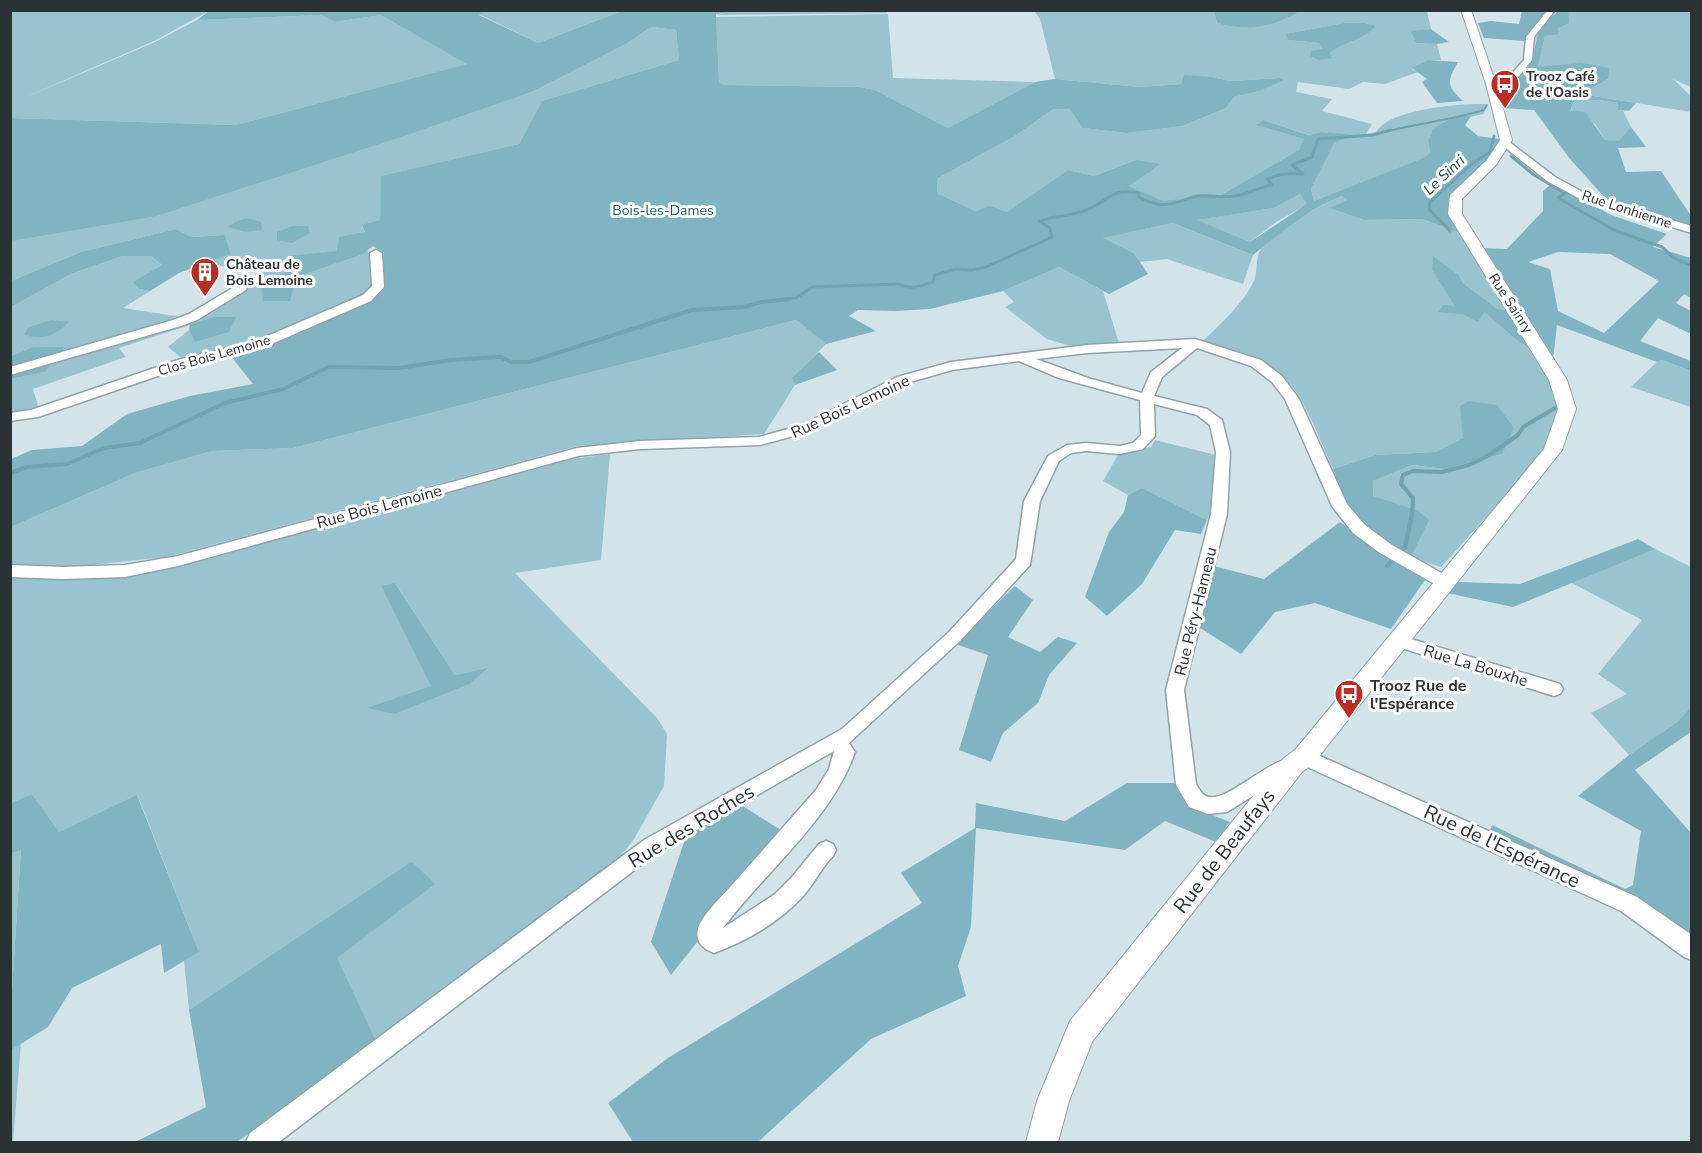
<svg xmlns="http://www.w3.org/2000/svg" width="1702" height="1153" viewBox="0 0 1702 1153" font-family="'Nunito Sans',sans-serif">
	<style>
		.green { fill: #98c3cf; fill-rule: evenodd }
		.forest { fill: #80b4c2; fill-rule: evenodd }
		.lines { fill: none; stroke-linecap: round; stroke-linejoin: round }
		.stream-far3 { stroke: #6fa3b0; stroke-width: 2 }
		.stream-far2 { stroke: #6fa3b0; stroke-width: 3 }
		.stream-far1 { stroke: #6fa3b0; stroke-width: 4 }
		.stream { stroke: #6fa3b0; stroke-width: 4.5 }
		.minor-casing { stroke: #91a3a7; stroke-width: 3 }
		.tertiary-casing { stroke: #91a3a7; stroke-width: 2 }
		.minor { fill: #fff; fill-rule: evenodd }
		.tertiary { fill: #fff; fill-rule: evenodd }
		.labels { text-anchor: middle; stroke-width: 6; stroke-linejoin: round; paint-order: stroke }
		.far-poi-label { font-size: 14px; font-weight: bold; fill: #2a3234; stroke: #fff; text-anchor: start }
		.far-street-label { font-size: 14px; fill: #2a3234; stroke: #fff }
		.far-park-label { font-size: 14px; fill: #165d6c; stroke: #fff }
		.far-water-label { font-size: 15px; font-style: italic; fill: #1a4853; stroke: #fff }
		.street-label { font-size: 16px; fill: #2a3234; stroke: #fff }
		.poi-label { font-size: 16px; font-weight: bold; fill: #2a3234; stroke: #fff; text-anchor: start }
		.near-street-label { font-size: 20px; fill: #2a3234; stroke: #fff }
	</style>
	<rect width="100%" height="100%" fill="#d2e4e9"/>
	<g class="green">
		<path d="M486,10L622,11L538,43L479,14Z"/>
		<path d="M740,10H887V13L716,15Z"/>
		<path d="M11,11H209L154,41L17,101L155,42L197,20L323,15L335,22L381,15L468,64L236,125L11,118Z"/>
		<path d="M1034,11H1214L1217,23L1296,12L1295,11H1427L1431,29L1412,32L1416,43L1437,44L1441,60H1428L1412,69L1418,72L1385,84L1363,82L1349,89L1298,82L1296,92L1332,99L1322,111L1372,124L1366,134L1376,132C1389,109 1461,103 1486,104L1484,114C1467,117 1437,125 1428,140L1430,152L1425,157L1314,201L1311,189L1329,149L1334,143L1354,136L1321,132L1310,135L1263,120L1255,125L1305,139L1299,150L1221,195L1163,202L1129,186L1136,160L1094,176L1068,170L1006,213L990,207L975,211L937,193L938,178L1015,136L1054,109H1070L1082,128L1127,133L1183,126L1226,108L1234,97L1259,91L1279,78L1231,81L1212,77L1181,84L1140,87L1055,79L1040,19ZM1344,23H1365L1376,26C1361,43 1346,40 1330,53L1332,58L1319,43L1288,40L1285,34Z"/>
		<path d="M1568,11H1691V87L1673,79L1691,96V112L1588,95L1587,91L1608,79L1538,67L1545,36L1558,28Z"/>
		<path d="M888,14L893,78L1035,82L948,128L875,90L859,87L725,85L719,82L716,17Z"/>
		<path d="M651,27L676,30L679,60L542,101L519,144L382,176L380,220L362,226L365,232L337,251L288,257L295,277L361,255L367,250L375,260L374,288L354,301L249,345L183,359L168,347L189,330L196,342L214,317L119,348L126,357L33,389L39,409L11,414V379L45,372L33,347L11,356V307L71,274L123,256H151L163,266L139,289L150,291L123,308L195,319L264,274L207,263L231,254L225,235L191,237L176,229L81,252L11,281V241L534,91L626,44Z"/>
		<path d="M1599,100L1618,103V110L1623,111L1631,127L1619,142L1605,140L1595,124L1570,112L1574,101Z"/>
		<path d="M1300,194L1308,204L1276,222L1250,242L1196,220L1274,208Z"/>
		<path d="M1342,196L1347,200L1331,208L1364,220L1422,219L1460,233L1513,312L1496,308L1463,283L1459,275L1434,257L1432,270L1462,314L1478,321L1483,311L1519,342L1541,353L1561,410L1546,446L1510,491L1441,567L1411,557L1417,510L1372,496L1373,481L1412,465L1445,469L1502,454L1463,438L1436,452L1375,455L1333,469C1320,441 1304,392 1279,373C1257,356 1229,349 1203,341C1221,323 1243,304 1254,281C1258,271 1255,258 1261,249C1270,233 1324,203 1342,196Z"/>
		<path d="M1173,223L1253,255L1243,284L1167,259L1140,262L1134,253L1102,238Z"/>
		<path d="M1059,267L1103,291L1119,343L1074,347L1047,339L1005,307L1014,302L1003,291Z"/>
		<path d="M796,320L826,344L793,378L795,385L764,434L577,446L167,557L80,566L11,565V527L135,473L212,451L293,448Z"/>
		<path d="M1662,360L1691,371V407L1631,387L1657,362Z"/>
		<path d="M1155,440L1216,455L1212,510L1207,520L1142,488L1128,495L1103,481L1119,453L1151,447Z"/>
		<path d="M610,454L601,560L515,573L657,718L667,734L664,786L634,839L607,873L377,1043L336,958L434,884L412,861L189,1010L184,961L199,952L138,796L59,832L32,794L11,803V577L119,576L549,462ZM396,584L455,675L486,669L369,708L432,686L381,586Z"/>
		<path d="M1655,549L1691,567V707L1677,722L1629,755L1591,713L1627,694L1598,674L1642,620L1570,582Z"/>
		<path d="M21,849L11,1005V853Z"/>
		<path d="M21,1043L13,1142H11V1050Z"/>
	</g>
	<g class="forest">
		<path d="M209,11H486L479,15L538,43L622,11H740L716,14L719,82L725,85L859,87L875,90L948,128L1035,82L1055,79L1140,87L1181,84L1184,75L1212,77L1231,81L1280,78L1284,80L1259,91L1234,97L1226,108L1183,126L1127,133L1082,128L1070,109H1054L1015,136L938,178L937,193L975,211L990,206L1007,212L1068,170L1094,176L1136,160L1160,164L1129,186L1163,201L1221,195L1299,150L1304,139L1255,125L1263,120L1309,135L1321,132L1356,135L1334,143L1311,189L1314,201L1425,157L1430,152L1428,140L1432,134V129L1454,117L1471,116L1465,125L1478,136L1506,140L1455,198L1460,233L1422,219L1364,220L1330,208L1347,200L1342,196C1308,209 1281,232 1253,255L1173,223L1103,238L1134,253L1148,274L1109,294L1059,267L1003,291L930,309L895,311L858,310L849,316L876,331L826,344L796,320L293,448L212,451L135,473L11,527V459L32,450L82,446L127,414L190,396L253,384L230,355L375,297L384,253L373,246L361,255L296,277L290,301H263L261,281L292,271L288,256L337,251L339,237L365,232L362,225L380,220L381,176L519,144L542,101L679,60L676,30L651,27L626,44L534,91L404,136L156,216L11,241V118L236,125L467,64L381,15L335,22L322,15L197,20ZM1300,194L1307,204L1250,242L1197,220L1274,208Z"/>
		<path d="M1295,11L1297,13C1268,28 1249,31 1217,23L1214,11Z"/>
		<path d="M1522,11H1547L1524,41L1484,38L1478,23L1491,21L1519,24Z"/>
		<path d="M1558,11H1568L1569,23L1558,28L1559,34L1545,36L1538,67L1581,63L1609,68L1608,79L1587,91V95L1636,103L1629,111L1618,110V103L1599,100L1574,101L1570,111L1585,112L1605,140L1619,141L1631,127L1646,147L1618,148L1626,172L1661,171L1691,216V227L1607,200L1570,159L1534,110L1501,108L1495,85L1510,84L1532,61L1539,28Z"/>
		<path d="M1344,23H1365L1376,26C1361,43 1346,40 1330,53L1332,58L1319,60L1310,56L1311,51L1323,49L1319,43L1288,40L1285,34Z"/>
		<path d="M1431,29L1449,42L1437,44L1416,43L1411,31Z"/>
		<path d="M1428,60L1458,62C1447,82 1446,85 1463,101L1437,103L1422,82L1427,79L1412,68Z"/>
		<path d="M1553,182L1611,215L1667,234L1653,247L1691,258V298L1684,294L1676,303L1691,311V334L1658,318L1640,341L1691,361V371L1662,360L1657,362L1557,325L1553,359L1482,248L1507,249L1543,211V191ZM1558,252L1610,254L1659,281L1604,333L1558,311L1550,269L1528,262Z"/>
		<path d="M246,218L261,222L262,230L246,232L228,227L235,222Z"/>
		<path d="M293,226H308L310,233L292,243L277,240V232Z"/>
		<path d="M176,229L191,237L225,235L231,254L179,273L150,291L139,289L133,282L162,265L151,256H123L71,274L11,307V281L81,252Z"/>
		<path d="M1433,256L1459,275L1463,283L1496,308L1513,312L1541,353L1519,342L1484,312L1478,322L1462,314L1438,312L1443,305L1455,306L1432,270Z"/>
		<path d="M214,317H236L229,332L195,342L189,330L190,324Z"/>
		<path d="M51,320L69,322C55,336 44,340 25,335L27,328Z"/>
		<path d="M33,347H64L45,372L11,379V356Z"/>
		<path d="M819,352L837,370L795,385L792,378Z"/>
		<path d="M1469,401L1497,405L1514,428L1502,454L1445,469L1412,465L1373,481V496L1417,510L1429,520L1411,557L1376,538L1349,512L1333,469L1375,455L1436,452L1463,438L1460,406Z"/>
		<path d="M1142,488L1207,520L1201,534L1175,530L1142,584L1107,616L1085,597L1109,532L1124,512L1128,495Z"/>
		<path d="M1340,522L1425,580L1391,629L1315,603L1275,612L1241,654L1197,626L1214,566L1264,579Z"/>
		<path d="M1638,539L1655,549L1513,607L1447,593L1458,582L1520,584Z"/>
		<path d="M395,583L455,675L488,668L469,684L394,714L367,708L431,686L381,586Z"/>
		<path d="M1015,586L1033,600L1008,637L1040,652L1058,637L1077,643L1049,675L1038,703L1003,733L991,762L959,750L988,655L955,644Z"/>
		<path d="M1691,707V732L1635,770L1691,833V943L1489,834L1492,825L1625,889L1633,885L1641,831L1578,796L1629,755L1677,722Z"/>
		<path d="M1127,783H1176L1194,808L1230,822L1216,842L1165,821L1125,850L976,828L971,927L958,966L966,996L871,1039L758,1142H633L608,1103L668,1058L922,903L901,873L975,828L976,803L1065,821Z"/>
		<path d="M32,794L59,832L137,795L199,952L164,973L161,944L72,988L48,1027L11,1050V1005L21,850L11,853V803Z"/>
		<path d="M738,803L784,832L671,975L651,942L687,833Z"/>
		<path d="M412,861L435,884L337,958L377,1043L237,1142H135L206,1107L189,1010Z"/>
	</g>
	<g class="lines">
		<path class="stream-far3" d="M1385,132C1418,123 1452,120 1484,110L1487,105"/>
		<g class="stream-far2">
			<path d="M1511,156L1534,175L1565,193L1558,198L1616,231L1662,247L1674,258L1692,266"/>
			<path d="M1450,231L1429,209L1430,202L1473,163L1490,152L1494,136"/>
			<path d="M777,300L796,298L812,287L898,284C911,290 921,286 933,282L935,275L956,269L971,270L986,267L1052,237L1050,228L1039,221C1054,216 1071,216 1086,210C1109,202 1111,187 1139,193V197C1160,210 1173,204 1193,197C1205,193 1222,199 1236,196C1248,194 1259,187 1272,185L1267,179C1279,174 1290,172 1303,174L1292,165L1312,157L1318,139L1373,135L1391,130"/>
		</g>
		<g class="stream-far1">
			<path d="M10,473L27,467L67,464L104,448L140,443L225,403L283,389L329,367L399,368L451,360L500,357L511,362H529L692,310L744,307L761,302L790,299"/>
			<path d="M1412,517L1413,498L1401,484L1403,475L1413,471L1442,472L1469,465L1486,457L1518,435L1523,427L1555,408"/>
		</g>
		<path class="stream" d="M1387,566L1405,547L1412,515"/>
		<g class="minor-casing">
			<g id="minor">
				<path d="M1548,10H1555L1534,37L1532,60L1514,82L1488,86V82L1508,78L1524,60L1526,37Z"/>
				<path d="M1502,141H1508L1555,177L1590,196L1692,226V233L1582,200L1547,181L1502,145Z"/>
				<path d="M376,250L382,253L384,287L371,301L260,349L190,365L38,417L10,421V413L31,410L181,359L251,343L363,295L372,286L370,253Z"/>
				<path d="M242,279L248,283L246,290L197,320L181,326L10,375V367L173,320L189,314L236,286L238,280Z"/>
				<path d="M1195,339L1261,360L1282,376L1299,399L1347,504L1365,525L1392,545L1452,579L1454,583L1452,587H1440L1380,553L1353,533L1332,506L1285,399L1272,382L1251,366L1197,348L1162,377L1154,396L1207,409L1222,420L1230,452L1227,514L1184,690L1196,784C1198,787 1201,793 1204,795C1222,809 1270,756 1295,758L1297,752L1304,749L1311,752L1637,897L1692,935V960L1684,957L1621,911L1301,764L1299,771L1280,779L1227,812L1208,814L1189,807L1176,785L1166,690L1211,514L1216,452L1210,425L1197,415L1154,404L1155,436L1143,449L1120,454L1086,451L1071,453L1059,461L1040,501L1030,565L961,640L849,743L855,752C832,819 765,872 723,928L775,894L792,877L819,844L826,841L833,844L836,850L833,856C822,867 815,882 805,894C781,921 747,941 714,953C703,949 695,942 698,929C701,916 723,895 732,885C760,853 788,822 816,790L829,769L834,751L658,852L279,1142H246L250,1133L644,840L842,729L949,632L1016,559L1024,501L1048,456L1067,445L1086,443L1120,446L1133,443L1141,435L1140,400L1059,378L1019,361L952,370L907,383L812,431L760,445L640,449L578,456L178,566L125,577L63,579L10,577V565L63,567L125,565L178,556L577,448L640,441L759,437L802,425L897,377L951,362L1087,345ZM1182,348L1151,372L1142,393L1091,379L1036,359L1087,353Z"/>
				<path d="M1398,635L1560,684L1563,689L1560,694L1554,696L1392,645L1389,641L1392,637Z"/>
			</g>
		</g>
		<g class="tertiary-casing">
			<path id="tertiary" d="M1461,10H1471L1496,84L1512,140L1496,165L1462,199V214L1567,380L1576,409L1562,450L1313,764L1302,772L1092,1042L1069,1101L1058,1142H1026L1037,1101L1070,1021L1284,758L1295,750L1544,449L1558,409L1549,380L1448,214L1450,195L1487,160L1500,140L1486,84Z"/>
		</g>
		<use href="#minor" class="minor"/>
		<use href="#tertiary" class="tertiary"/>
	</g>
	<defs>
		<g id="bus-pin" transform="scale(1.5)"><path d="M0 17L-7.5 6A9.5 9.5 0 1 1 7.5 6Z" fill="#bb2d24" stroke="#fff"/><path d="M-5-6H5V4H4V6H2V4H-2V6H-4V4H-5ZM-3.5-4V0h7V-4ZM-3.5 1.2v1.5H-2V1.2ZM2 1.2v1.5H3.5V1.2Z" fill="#fff"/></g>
		<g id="building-pin" transform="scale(1.5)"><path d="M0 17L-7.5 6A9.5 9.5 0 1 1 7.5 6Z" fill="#bb2d24" stroke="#fff"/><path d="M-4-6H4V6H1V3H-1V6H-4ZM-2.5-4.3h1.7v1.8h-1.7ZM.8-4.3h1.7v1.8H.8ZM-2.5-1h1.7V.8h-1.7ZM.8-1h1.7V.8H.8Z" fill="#fff"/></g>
	</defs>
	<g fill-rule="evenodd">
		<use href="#bus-pin" x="1505" y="84"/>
		<use href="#building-pin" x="205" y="272"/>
		<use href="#bus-pin" x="1349" y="694"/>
	</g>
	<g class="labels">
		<g class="far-poi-label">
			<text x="1526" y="81">Trooz Café<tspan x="1526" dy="16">de l'Oasis</tspan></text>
			<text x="226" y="269">Château de<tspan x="226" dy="16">Bois Lemoine</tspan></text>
		</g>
		<g class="far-street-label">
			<text transform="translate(1627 209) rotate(18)" y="5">Rue Lonhienne</text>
			<text transform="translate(1511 303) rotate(57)" y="5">Rue Sainry</text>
			<text transform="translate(214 355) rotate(-16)" y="5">Clos Bois Lemoine</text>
		</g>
		<g class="far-park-label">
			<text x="663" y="215">Bois-les-Dames</text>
		</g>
		<g class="far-water-label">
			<text transform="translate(1444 175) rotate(-43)" y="5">Le Sinri</text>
		</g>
		<g class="street-label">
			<text transform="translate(850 406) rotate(-25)" y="6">Rue Bois Lemoine</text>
			<text transform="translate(379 506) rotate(-15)" y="6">Rue Bois Lemoine</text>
			<text transform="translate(1195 611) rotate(-76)" y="6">Rue Péry-Hameau</text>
			<text transform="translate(1476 665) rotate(17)" y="6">Rue La Bouxhe</text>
		</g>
		<g class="poi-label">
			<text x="1370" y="691">Trooz Rue de<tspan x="1370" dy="18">l'Espérance</tspan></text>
		</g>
		<g class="near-street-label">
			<text transform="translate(691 826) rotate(-31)" y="7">Rue des Roches</text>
			<text transform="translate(1502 846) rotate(25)" y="7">Rue de l'Espérance</text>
			<text transform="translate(1224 851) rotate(-52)" y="7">Rue de Beaufays</text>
		</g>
	</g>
	<rect width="1702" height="1153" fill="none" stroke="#2a3234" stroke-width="24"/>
</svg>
